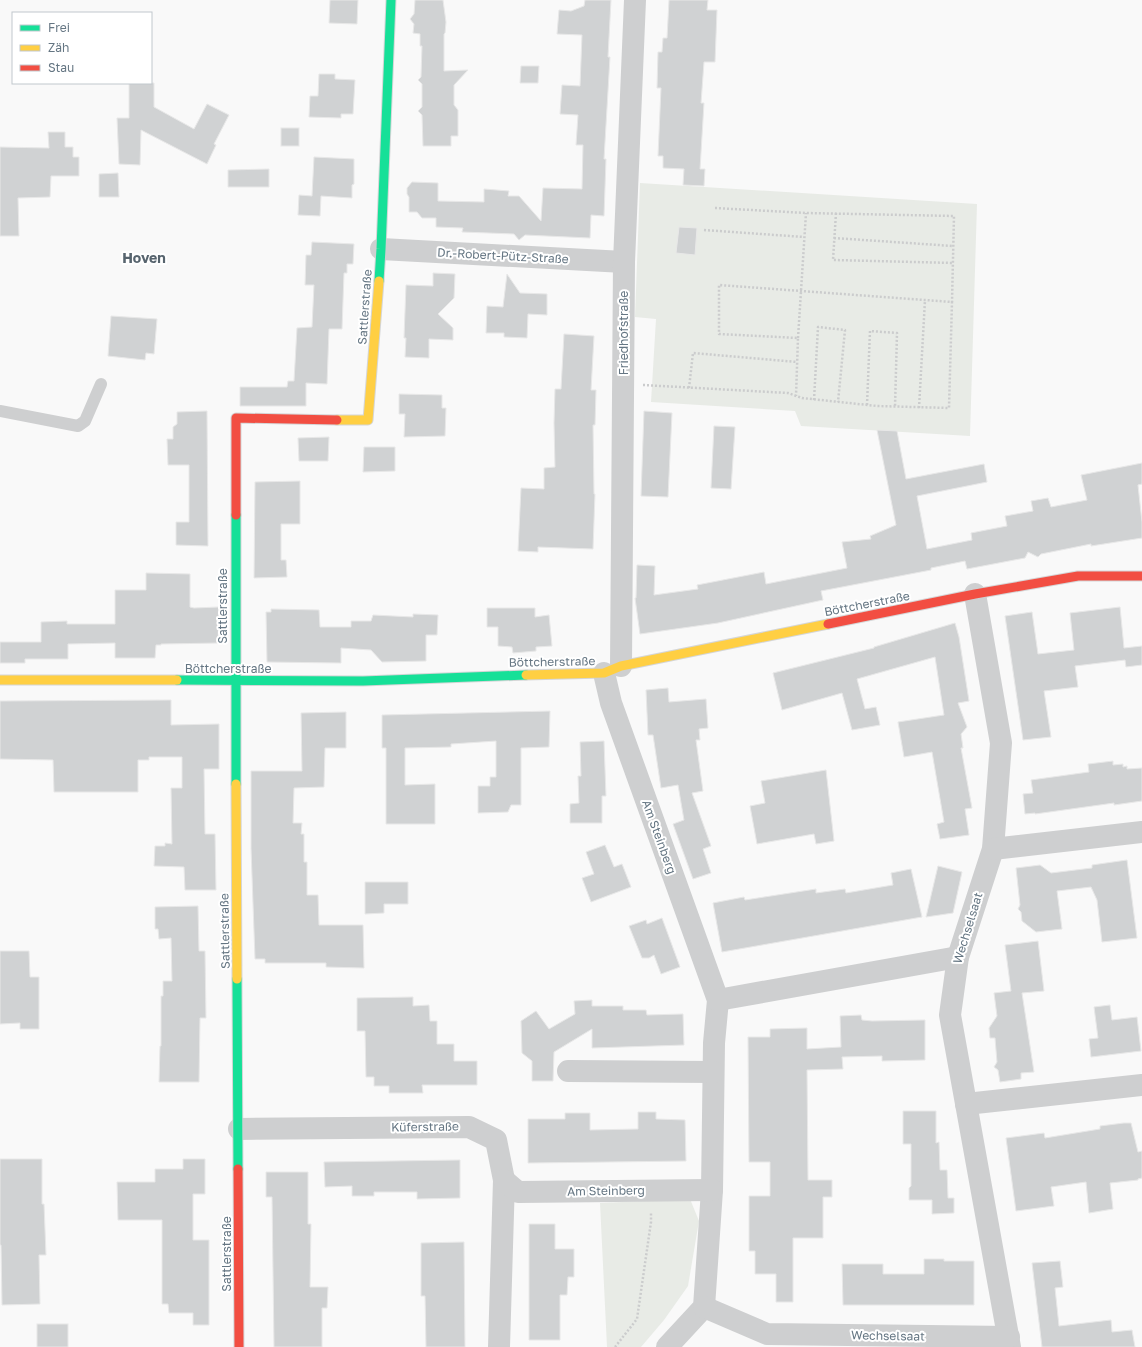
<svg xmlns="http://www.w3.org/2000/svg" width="1142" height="1347" viewBox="0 0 1142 1347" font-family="'Golos Text',sans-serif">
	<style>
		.green { fill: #e8ebe6 }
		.building { fill: #d0d2d3; stroke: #e8e8e8 }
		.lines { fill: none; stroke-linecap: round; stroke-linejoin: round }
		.fast-casing { stroke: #d5d6d7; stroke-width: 11 }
		.slow-casing { stroke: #d5d6d7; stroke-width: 11 }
		.jam-casing { stroke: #d5d6d7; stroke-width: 11 }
		.path { stroke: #cbcccd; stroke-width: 2.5; stroke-dasharray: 2 2; stroke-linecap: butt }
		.lane { stroke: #cecfd0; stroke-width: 12 }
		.street { stroke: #cecfd0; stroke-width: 22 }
		.fast { stroke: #16e098; stroke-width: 9 }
		.slow { stroke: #ffcf43; stroke-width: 9 }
		.jam { stroke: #f24e42; stroke-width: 9 }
		.labels { text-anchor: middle; stroke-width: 4; stroke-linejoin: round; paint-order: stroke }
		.street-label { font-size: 12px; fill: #657683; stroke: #fff }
		.quarter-label { font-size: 14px; font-weight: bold; fill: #57646e; stroke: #fff }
	</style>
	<rect width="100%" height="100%" fill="#f9f9f9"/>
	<g class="green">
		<path d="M640,183L977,204L970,436L801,426L795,411L651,402L656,319L635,317Z"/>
		<path d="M690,1199L699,1221L688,1286L664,1320L641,1347H607L600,1203Z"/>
	</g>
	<g class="building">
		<path d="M330,0H358L357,24L329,23Z"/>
		<path d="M415,0H443L446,22L445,33L444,34V71L468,70L454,85V105L458,110V136H451V146H423L422,115L418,111L422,107V84L418,80L421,77L422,46H420V34L413,33L414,24L410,19L414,14Z"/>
		<path d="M585,0H611L608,57H610L604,159H606L604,216L591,215L590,238L525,235L519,240L514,234L462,232L463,228L436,227V218H422L417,212H409V197L407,194V188L412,182L438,183V201L484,202V189L509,191L508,196H519L541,221L543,188L582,189L583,145H576L578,115L560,114L562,85L580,86L582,35L557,34L559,10L571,11L584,6Z"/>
		<path d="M669,0H708L707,10H717L715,62H704L701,103H704L700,169H705L704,186L683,185L684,169L663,168V156H658L661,88H657L658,52H662L663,38H667Z"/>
		<path d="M521,66H539L538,83H520Z"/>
		<path d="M319,74H335V79L355,80L353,114H341V118L309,117L310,96H318Z"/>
		<path d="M129,83H154V107L194,129L207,104L229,115L214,144L216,145L207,164L141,130L140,165L119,164L117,118H129Z"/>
		<rect x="281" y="128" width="18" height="18"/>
		<path d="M48,132H65V147H73V157H79V176H51L50,197L18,198L19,236H0V147L49,148Z"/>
		<path d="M314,157L354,159V184L352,185V198L321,196L320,216L298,215L299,195L312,196Z"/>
		<path d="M269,169V187H228V170Z"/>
		<path d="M118,173L119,197H99V174Z"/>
		<path d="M679,227L697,228L695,255L676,253Z"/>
		<path d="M312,242L354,244L353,264H347V273H344L342,329H329L327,384L306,383V406H240V387H287L288,381H294L297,328L312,327L314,285H305L306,255H311Z"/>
		<path d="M433,273L455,274L454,298L438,314L453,328V340L429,339V358L405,357L406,338H404L406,285L433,286Z"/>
		<path d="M507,274L520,293L547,294V315L528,314L527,338L504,337V333H486L487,306L503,307Z"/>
		<path d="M111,316L157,319L154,354L146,353L145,360L108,356Z"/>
		<path d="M564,334L594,336L591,390H596L595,425H593L594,494H595L593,549L538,547V552L518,551L521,488L544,489V468L555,467L554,423L555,389H561Z"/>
		<path d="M399,394L442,395V408H446L445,436L404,437L405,414H399Z"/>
		<path d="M207,411L208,546L176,545V522H189V465H168L167,439H173V427L177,424V412Z"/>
		<path d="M644,411L672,413L668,497L641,496Z"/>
		<path d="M714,426L735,427L731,489L711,488Z"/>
		<path d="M877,430L897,431L906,479L984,464L987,482L917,496L927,549L972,540L971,533L1007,526L1005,516L1033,511L1031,501L1048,498L1051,507L1087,500L1081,475L1142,463V484L1138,485L1142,522V538L1091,546V544L1041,554L1038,557L1028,552L1025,558L967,569L965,561L931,568V570L821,591L823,600L718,623L640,634L635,598H636L637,565L655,566L654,595L698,589L697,585L764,572L766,584L847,568L842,542L871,539L870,536L896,525Z"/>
		<path d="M329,437L328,461H299L298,438Z"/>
		<path d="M364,447H395V471L363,472Z"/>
		<path d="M300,481V524H281V560H286L287,577L254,578L255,482Z"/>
		<path d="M146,573L190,574V607L194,608L219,607L218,643L161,644V645H156L155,658H115V643L68,644V659H25V663H0V642H41V622L67,621V624H115V590H146Z"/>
		<path d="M1120,607L1124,648L1142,646V665L1126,667L1125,660L1075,666L1078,687L1044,691L1051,737L1023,740L1005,616L1032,612L1038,654L1074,650L1070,613Z"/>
		<path d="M487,608H535V617L549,615L552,646L536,647V651L513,653L512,647L498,646V627H487Z"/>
		<path d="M271,609L319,610L320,627H351V621H371L373,615L413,617V614L438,615L437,635H426V661L382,662L371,650L341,648V663L267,662L266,612H271Z"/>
		<path d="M955,623L959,637L969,701L958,703L967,727L961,734L963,748H961L972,808L965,809L969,835L940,839L937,824L944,822L932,752L904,757L898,722L944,715L935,657L857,679L865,709L876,707L880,725L852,730L842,693L782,710L773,673L874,648V647Z"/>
		<path d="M668,688L669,702L706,699L708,728L699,729L700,740H696L703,791L692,793L711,846L703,849L711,873L693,879L673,824L684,820L678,785L661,788L653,735H648L646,690Z"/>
		<path d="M171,700V725L219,724V769H204L205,834H215L216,890H185L184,867L154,866L155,846H165V843L172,844L171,788H182V757H149V760H138V792H54L53,760L0,759V701Z"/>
		<path d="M550,711L549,747L521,748V805H511L508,812L478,813V786H490V777H496V741L451,744V747L405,748V785L435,784V824H386V748H382V715Z"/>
		<path d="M346,712V748H325L324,787L294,788L293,823H302L301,834H304V862H307V895H318L319,925H363L364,968L326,967V963H265V959H255L251,848V771H302L301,713Z"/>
		<path d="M604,741L606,796H602V823H570V804L579,803L578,776H581L580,742Z"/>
		<path d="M1113,761V765L1123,764V767L1127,766V769L1142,768V801L1114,805V803L1035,814V813L1025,814L1023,794L1033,793L1031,780L1089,772L1088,764Z"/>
		<path d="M826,770L834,841L816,844L814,834L757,844L750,806L765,803L761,781Z"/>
		<path d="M605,845L614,867L622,864L631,887L591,902L582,878L594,874L586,852Z"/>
		<path d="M1127,860L1137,938L1102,942L1097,900L1091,887L1057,891L1062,929L1036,932L1022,921L1021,912L1018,909L1020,905L1016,868L1040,865L1051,873L1092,868V865Z"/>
		<path d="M938,866L962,872L953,913L926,917Z"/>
		<path d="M911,869L922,917L722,952L713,903L744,897L745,900L816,889V893L845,889L846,893L893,885L891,873Z"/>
		<path d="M365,882H408V904H384V913L365,914Z"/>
		<path d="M198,906L199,951H205L206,1018H200L199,1082H159L160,1046H161V996H163V981H172L171,938L159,939L158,929H155V907Z"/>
		<path d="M662,918L680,967L661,974L654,955L649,958H642L629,926L646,920L647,924Z"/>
		<path d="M1038,941L1044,991L1022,993L1034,1072L1021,1073V1079L1000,1082L998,1070L994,1067L997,1062L995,1038H990L989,1028L997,1016L994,993L1011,991L1005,945Z"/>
		<path d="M0,951H29L30,977H39V1029H20V1023L0,1024Z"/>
		<path d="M413,997V1006L429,1005L430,1021H437V1044H454V1061H477V1085H422L423,1093H389V1086H374V1077H366L365,1031H357V998Z"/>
		<path d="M592,1000V1006H623V1010H646L647,1015L683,1014L684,1045L592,1048V1029L554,1052L553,1081H532V1061L522,1053L521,1021L536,1011L549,1029L575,1014L574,1001Z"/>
		<path d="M1110,1005L1112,1020L1137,1017L1141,1051L1091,1057L1089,1039L1098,1038L1094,1007Z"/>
		<path d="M861,1015L862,1020L872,1021L925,1020V1060L882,1061V1056L842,1057L843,1069L807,1070L808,1180H832V1197H823V1238H793V1302H776V1274H755V1251H749V1196H770V1162H749L748,1037H770V1029L807,1028V1049L841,1047L840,1016Z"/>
		<path d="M903,1111H936V1143L939,1142L940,1170H947L948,1198H954V1213L932,1214V1200H909V1188L911,1186V1144H903Z"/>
		<path d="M638,1112H656V1119L685,1120L686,1161L528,1163V1119H565V1113H590V1130L638,1129Z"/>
		<path d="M1124,1123H1131L1138,1152L1142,1151V1178L1138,1179V1180L1110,1183L1113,1209L1089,1213L1086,1182L1051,1187L1054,1206L1016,1211L1006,1138L1044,1133L1045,1138L1100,1129V1126Z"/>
		<path d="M0,1159H42V1204H44L46,1255H39L40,1304L2,1305L1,1245H0Z"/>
		<path d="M183,1159H205V1194H193V1240H209V1325H193V1313H169L168,1304H162V1220H118L117,1182H155V1169H183Z"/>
		<path d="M460,1160V1198L417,1199V1192H374V1196H352V1186L325,1187L324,1162Z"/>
		<path d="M266,1172H308V1224H311L310,1287H328L327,1308H322V1347H274L272,1197H266Z"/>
		<path d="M529,1224H555V1249H574V1277H568L567,1295H560V1340H529Z"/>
		<path d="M464,1242L465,1347H426L425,1296H421V1243Z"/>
		<path d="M924,1259H944V1261H974V1305H843L842,1264H883V1274H924Z"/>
		<path d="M1060,1261L1063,1287L1055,1288L1059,1326L1111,1320L1112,1332L1132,1330L1135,1347H1042L1032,1263Z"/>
		<rect x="37" y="1324" width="31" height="23"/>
	</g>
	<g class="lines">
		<g class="fast-casing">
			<g id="fast">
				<path d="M379,281L381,249L391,0"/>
				<path d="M177,680L363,681L526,675"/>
				<path d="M236,784V515"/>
				<path d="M237,979L238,1169"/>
			</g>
		</g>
		<g class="slow-casing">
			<g id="slow">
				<path d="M337,420H368L379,281"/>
				<path d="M526,675L604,673L621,666L828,624"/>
				<path d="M0,680H177"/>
				<path d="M236,784L237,979"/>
			</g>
		</g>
		<g class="jam-casing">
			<g id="jam">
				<path d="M236,515V418L337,420"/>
				<path d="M828,624L975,594L1078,576H1142"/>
				<path d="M238,1169L239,1347"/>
			</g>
		</g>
		<g class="path">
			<path d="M715,208L806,213L954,216L952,302"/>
			<path d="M836,213L833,260L953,263"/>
			<path d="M704,230L804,237"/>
			<path d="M834,238L953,246"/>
			<path d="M798,338L806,213"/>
			<path d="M643,385L788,393L802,398L877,406L949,408L952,302L719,285V334L798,338L796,396"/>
			<path d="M689,388L693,353L797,362"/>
			<path d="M814,400L818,327L845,330L838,402"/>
			<path d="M867,405L870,331L897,333L895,407"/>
			<path d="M919,408L925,300"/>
			<path d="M615,1347L637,1319L651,1222V1212"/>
		</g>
		<path class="lane" d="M0,411L78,426L85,421L101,384"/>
		<g class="street">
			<path d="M381,249L624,262"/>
			<path d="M975,594L1001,743L993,849L958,957L950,1015L1010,1347"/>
			<path d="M621,666L624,262L635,0"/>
			<path d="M604,673L611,703L718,1000L714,1043L712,1190L704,1307L667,1347"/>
			<path d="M993,849L1142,832"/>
			<path d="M718,1000L958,957"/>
			<path d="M568,1071L713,1072"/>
			<path d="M966,1104L1142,1085"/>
			<path d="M239,1129L469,1127L496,1140L504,1180L499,1347"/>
			<path d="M504,1180L518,1192L712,1190"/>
			<path d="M704,1307L767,1334L1009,1337"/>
		</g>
		<use href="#fast" class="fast"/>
		<use href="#slow" class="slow"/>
		<use href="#jam" class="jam"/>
	</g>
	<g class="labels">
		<g class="street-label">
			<text transform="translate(503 256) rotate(3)" y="4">Dr.-Robert-Pütz-Straße</text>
			<text transform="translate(365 307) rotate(-86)" y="4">Sattlerstraße</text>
			<text transform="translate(624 333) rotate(-90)" y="4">Friedhofstraße</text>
			<text transform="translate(867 604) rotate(-11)" y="4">Böttcherstraße</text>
			<text transform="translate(223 606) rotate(-90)" y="4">Sattlerstraße</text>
			<text transform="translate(552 662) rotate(-1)" y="4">Böttcherstraße</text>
			<text x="228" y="673">Böttcherstraße</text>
			<text transform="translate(659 837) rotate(70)" y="4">Am Steinberg</text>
			<text transform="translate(968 928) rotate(-73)" y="4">Wechselsaat</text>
			<text transform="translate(225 931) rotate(-91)" y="4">Sattlerstraße</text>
			<text transform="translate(425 1127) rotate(-1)" y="4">Küferstraße</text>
			<text transform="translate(606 1191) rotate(-1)" y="4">Am Steinberg</text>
			<text transform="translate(227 1254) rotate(-90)" y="4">Sattlerstraße</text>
			<text transform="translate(888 1336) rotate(1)" y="4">Wechselsaat</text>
		</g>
		<g class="quarter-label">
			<text x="144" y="263">Hoven</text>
		</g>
	</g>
	<rect x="12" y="12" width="140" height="72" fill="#ffffff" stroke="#c1c8cd"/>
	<rect x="20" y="25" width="20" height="6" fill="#16e098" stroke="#c1c8cd"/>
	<text x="48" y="32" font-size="12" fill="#657683">Frei</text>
	<rect x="20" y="45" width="20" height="6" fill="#ffcf43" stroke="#c1c8cd"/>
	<text x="48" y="52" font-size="12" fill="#657683">Zäh</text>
	<rect x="20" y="65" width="20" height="6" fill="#f24e42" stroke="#c1c8cd"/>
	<text x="48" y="72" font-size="12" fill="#657683">Stau</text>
</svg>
